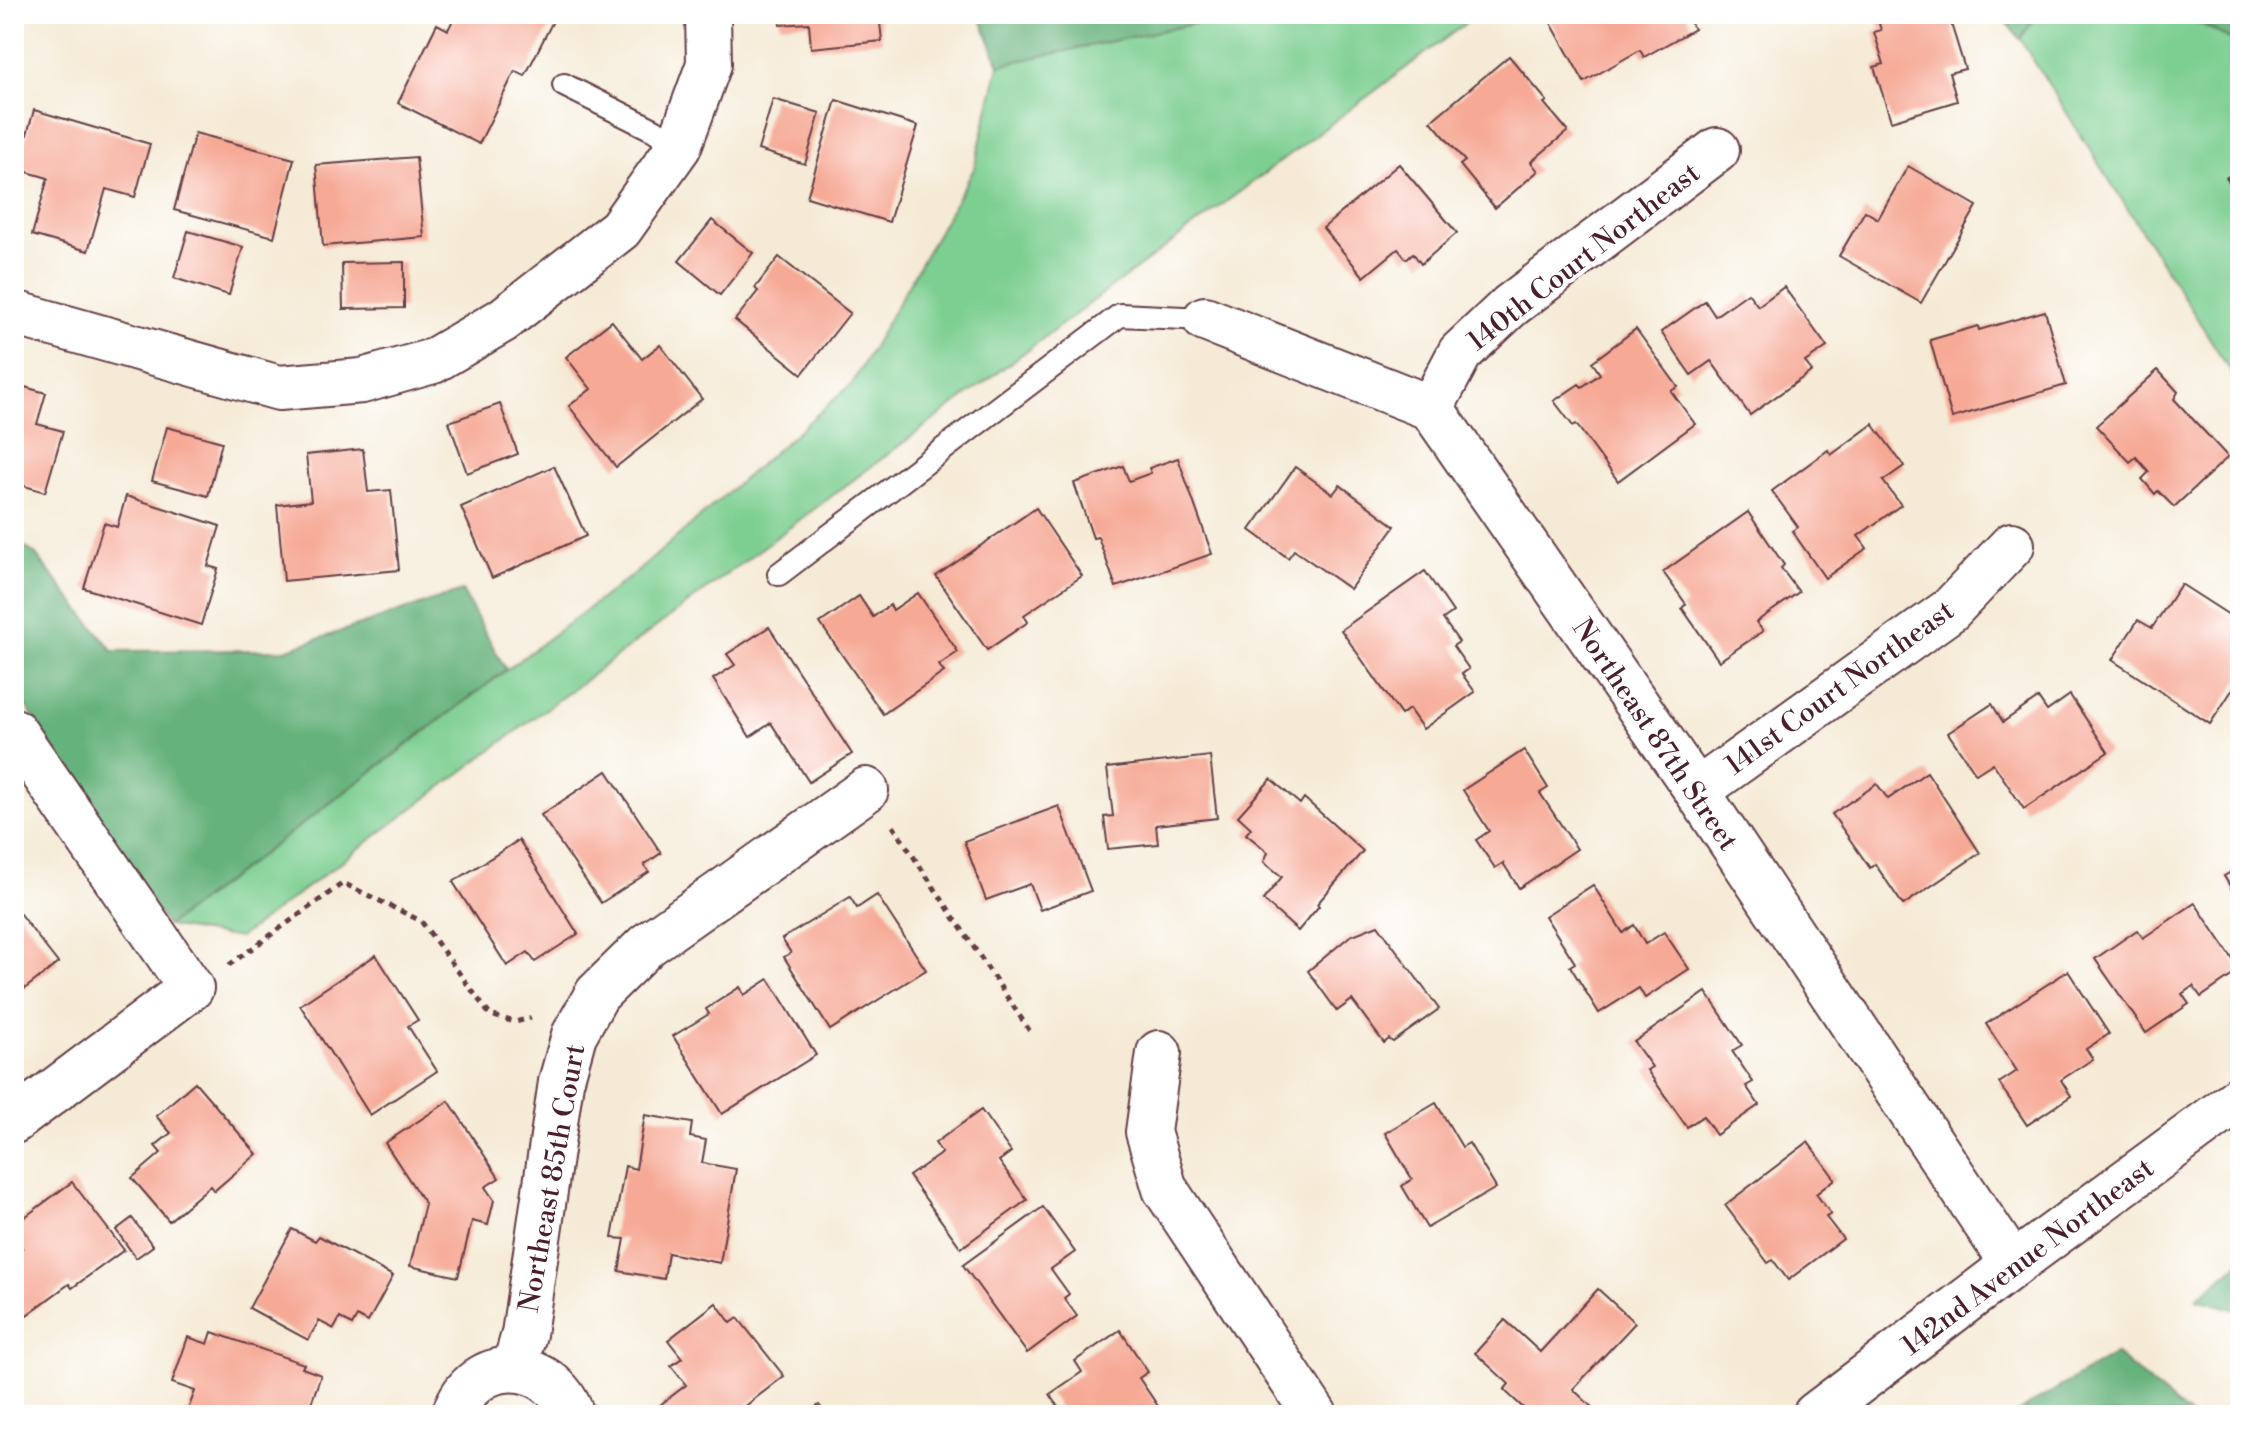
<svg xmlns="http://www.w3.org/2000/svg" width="2254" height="1429" viewBox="0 0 2254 1429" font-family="'Libre Bodoni',serif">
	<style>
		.green { fill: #7dcf91; stroke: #64775e; stroke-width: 2 }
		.forest { fill: #66b27b; stroke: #586853; stroke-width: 2 }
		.building { fill: #f6a995 }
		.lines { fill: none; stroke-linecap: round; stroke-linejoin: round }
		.service-casing { stroke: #643d44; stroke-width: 26 }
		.minor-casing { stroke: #643d44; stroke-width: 48 }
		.path { stroke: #643d44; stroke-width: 5; stroke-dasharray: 6 6; stroke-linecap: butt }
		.service { stroke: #fff; stroke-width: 22 }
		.minor { stroke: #fff; stroke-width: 44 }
		.labels { text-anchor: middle; stroke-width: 8; stroke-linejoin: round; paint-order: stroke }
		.street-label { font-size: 28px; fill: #4a1f2b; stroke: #fff }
	</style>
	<rect width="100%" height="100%" fill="#fff"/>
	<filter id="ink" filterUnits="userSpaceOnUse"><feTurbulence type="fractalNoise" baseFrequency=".0125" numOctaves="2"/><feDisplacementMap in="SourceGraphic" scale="16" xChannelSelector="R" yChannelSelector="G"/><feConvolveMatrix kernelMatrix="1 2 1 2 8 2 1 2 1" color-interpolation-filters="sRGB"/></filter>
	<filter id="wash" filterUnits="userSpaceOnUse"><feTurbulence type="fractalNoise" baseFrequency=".006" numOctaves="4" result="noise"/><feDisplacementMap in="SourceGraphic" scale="32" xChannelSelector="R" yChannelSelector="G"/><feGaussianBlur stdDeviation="1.8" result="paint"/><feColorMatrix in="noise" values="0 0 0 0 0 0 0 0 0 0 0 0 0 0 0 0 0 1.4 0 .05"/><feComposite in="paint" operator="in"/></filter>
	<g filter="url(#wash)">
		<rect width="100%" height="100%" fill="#f5ead5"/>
		<g class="green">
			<path d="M1239,14H1478L239,938L167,926L638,571L852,384L974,169L999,65Z"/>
			<path d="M2038,14H2182L2240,44V386L2020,39Z"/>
		</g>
		<g class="forest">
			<path d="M979,14H1239L999,65Z"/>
			<path d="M1999,14H2038L2020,39Z"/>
			<path d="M2182,14H2240V44Z"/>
			<path d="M14,539L35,554L113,651L285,650L462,591L506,670L167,926L14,687Z"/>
			<path d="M2240,1262V1311L2196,1299Z"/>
			<path d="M2115,1354L2189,1415H2013Z"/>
		</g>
		<g id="blocks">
			<g class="building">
				<path d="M456,14L556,15L525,76L515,71L479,144L398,103L437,24L448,30Z"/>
				<path d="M779,14H879L882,41L811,48L809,23L780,25Z"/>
				<path d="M1546,14H1686L1694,29L1644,57L1640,50L1584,82Z"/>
				<path d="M1876,14H1948L1965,69L1949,73L1957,101L1891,121L1874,67L1884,64L1874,32L1881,30Z"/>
				<path d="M1509,56L1547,101L1544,103L1568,131L1531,162L1538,171L1495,208L1460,165L1465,161L1431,121Z"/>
				<path d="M773,99L820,113L805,164L758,150Z"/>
				<path d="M836,100L918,126L889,222L807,197Z"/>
				<path d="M34,110L150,144L135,197L106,189L88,251L32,235L48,178L17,169Z"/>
				<path d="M195,133L294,159L274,237L174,210Z"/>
				<path d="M416,157L424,237L323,246L316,165Z"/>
				<path d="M1399,164L1457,233L1421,264L1413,253L1406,259L1398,249L1364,277L1323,228Z"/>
				<path d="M1908,166L1977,206L1921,303L1839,256L1865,211L1878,219Z"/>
				<path d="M712,220L753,253L720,295L679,261Z"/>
				<path d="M188,231L243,247L229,295L174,278Z"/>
				<path d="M779,257L850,313L802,374L735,320L758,291L755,288Z"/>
				<path d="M404,262V308L343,309L342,263Z"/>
				<path d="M1784,287L1827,347L1805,362L1812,371L1750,415L1711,361L1691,375L1661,332L1705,301L1715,316L1748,293L1758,306Z"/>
				<path d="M2045,311L2066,385L1952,418L1930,340L1978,326L1979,330Z"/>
				<path d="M612,321L642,359L660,345L702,399L616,467L569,406L591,389L566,357Z"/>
				<path d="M1636,329L1678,387L1671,391L1695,424L1618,481L1576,424L1573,426L1554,401L1579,384L1582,387L1600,374L1592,362Z"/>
				<path d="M2158,370L2178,392L2174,399L2228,457L2174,507L2158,491L2155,494L2142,479L2149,472L2136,457L2130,462L2096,426Z"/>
				<path d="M14,384L46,393L37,424L63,431L45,492L14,483Z"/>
				<path d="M500,404L518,454L467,473L449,422Z"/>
				<path d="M1873,424L1904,466L1883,481L1901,505L1858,536L1867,548L1825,578L1792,531L1798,527L1772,491L1828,450L1831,455Z"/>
				<path d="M167,427L222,442L208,496L152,481Z"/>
				<path d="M363,449L368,492L391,490L399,570L284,581L277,505L311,501L306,455Z"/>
				<path d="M1178,458L1212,554L1116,587L1098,537L1093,538L1074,483L1123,466L1129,481L1151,473L1149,468Z"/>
				<path d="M554,466L586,536L492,578L461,507Z"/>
				<path d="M1295,467L1333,494L1340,485L1395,526L1350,589L1294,550L1288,558L1250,530Z"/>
				<path d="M126,496L220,526L208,566L218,569L201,625L84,588L104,523L117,527Z"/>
				<path d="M1036,508L1082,576L1024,615L1028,622L987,650L936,576Z"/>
				<path d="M1748,512L1784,565L1781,568L1799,592L1756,622L1763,631L1719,661L1682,608L1686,604L1663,572Z"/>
				<path d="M1425,571L1453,612L1443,619L1459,642L1453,646L1469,669L1462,674L1475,692L1423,729L1409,709L1401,715L1341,630Z"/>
				<path d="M2181,584L2240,622V678L2210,724L2112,660L2138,620L2152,628Z"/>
				<path d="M918,593L958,652L939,665L944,672L883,714L820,623L859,596L873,617L890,605L893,610Z"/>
				<path d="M769,627L852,754L809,782L771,723L750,737L713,679L735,665L727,654Z"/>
				<path d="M2070,695L2108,752L2024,809L1993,763L1976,774L1948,733L1992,704L2003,722L2038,698L2047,711Z"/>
				<path d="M1524,750L1548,788L1540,793L1577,849L1519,888L1503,863L1495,868L1476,840L1489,831L1463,790Z"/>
				<path d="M1210,756L1217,818L1156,825L1158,844L1108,849L1104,817L1113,816L1107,768Z"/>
				<path d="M607,771L661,853L644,865L649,872L601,903L541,815Z"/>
				<path d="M1927,772L1980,853L1903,905L1875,864L1870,868L1832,814L1877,784L1888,799Z"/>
				<path d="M1271,779L1300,804L1304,798L1363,851L1317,904L1319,906L1298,931L1263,900L1282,877L1264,862L1268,852L1246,834L1251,828L1238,816Z"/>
				<path d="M1059,806L1091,891L1040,910L1030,884L986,900L964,841Z"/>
				<path d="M519,840L578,934L535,962L528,952L507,966L453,882Z"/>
				<path d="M2240,867V903L2224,876Z"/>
				<path d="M1593,885L1623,933L1634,925L1645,944L1664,932L1689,969L1645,998L1639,988L1599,1013L1570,966L1575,963L1545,916Z"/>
				<path d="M877,895L926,970L830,1030L784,957L791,953L782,939L850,897L857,908Z"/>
				<path d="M2195,903L2240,970L2201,997L2193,986L2182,994L2189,1004L2146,1033L2095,959L2137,930L2143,938Z"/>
				<path d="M16,909L58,963L14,997V911Z"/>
				<path d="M1378,925L1439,1009L1393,1042L1389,1039L1384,1043L1352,1000L1337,1011L1308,971L1350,936Z"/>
				<path d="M376,955L418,1020L408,1026L437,1071L370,1115L300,1005Z"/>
				<path d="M2068,971L2109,1034L2086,1049L2093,1059L2061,1080L2071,1096L2027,1125L1999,1083L2017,1071L1986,1024Z"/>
				<path d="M769,979L816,1055L722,1114L673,1036L709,1014L706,1009L740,987L744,995Z"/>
				<path d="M1706,992L1742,1045L1732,1051L1753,1082L1746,1086L1759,1105L1716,1135L1703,1116L1687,1127L1647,1070L1652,1067L1634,1042Z"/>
				<path d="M195,1082L257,1154L214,1191L210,1186L169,1221L132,1178L161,1153L155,1146L171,1133L156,1116Z"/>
				<path d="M449,1101L499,1178L485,1187L494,1200L488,1225L472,1221L458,1277L410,1266L425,1204L385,1143Z"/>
				<path d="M1436,1103L1462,1147L1469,1143L1496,1188L1427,1228L1402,1186L1412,1179L1385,1133Z"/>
				<path d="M981,1110L1011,1152L999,1161L1027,1200L961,1248L909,1176L942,1153L935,1143Z"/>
				<path d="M645,1115L692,1123L690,1137L706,1140L702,1163L736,1169L720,1263L668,1253L664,1279L619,1271L625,1239L612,1238L625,1166L636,1169Z"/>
				<path d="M1808,1142L1835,1179L1816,1194L1831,1214L1826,1217L1843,1239L1788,1280L1773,1260L1768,1263L1725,1205Z"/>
				<path d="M72,1182L124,1250L72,1288L69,1284L24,1317L14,1303V1253L22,1248L14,1237V1225Z"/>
				<path d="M1043,1207L1075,1252L1051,1269L1069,1294L1064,1298L1077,1316L1027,1353L963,1265Z"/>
				<path d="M132,1218L153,1246L136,1258L116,1230Z"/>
				<path d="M292,1229L315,1241L319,1236L393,1276L368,1322L357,1316L352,1325L340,1318L334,1329L319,1321L308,1340L249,1308Z"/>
				<path d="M1598,1289L1635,1323L1573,1389L1600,1415H1531L1504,1390L1509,1384L1475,1353L1505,1320L1540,1352Z"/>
				<path d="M716,1303L731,1323L738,1318L784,1376L734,1415H667L660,1405L686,1385L671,1366L682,1358L668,1340Z"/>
				<path d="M1120,1330L1148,1372L1139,1378L1164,1415H1064L1050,1394L1082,1372L1075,1361Z"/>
				<path d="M212,1332L304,1364L302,1368L321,1375L307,1415H186L195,1391L172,1383L188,1337L208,1344Z"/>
				<path d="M819,1405L827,1415H805Z"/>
			</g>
		</g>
	</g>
	<g filter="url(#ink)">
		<use href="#blocks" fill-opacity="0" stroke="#643d44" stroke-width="2"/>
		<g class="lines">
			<g class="service-casing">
				<g id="service">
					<path d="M564,85L654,130L679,146"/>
					<path d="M779,574L1120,315L1205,319"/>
				</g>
			</g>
			<g class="minor-casing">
				<g id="minor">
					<path d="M14,313L279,388L362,381L433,361L503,320L620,229L679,146L709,64L708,14"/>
					<path d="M1205,319L1431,408L1697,791L2013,1265"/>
					<path d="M1431,408L1460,353L1510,306L1717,150"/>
					<path d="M14,731L191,988L14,1121"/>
					<path d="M1697,791L1950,610L2012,545"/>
					<path d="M1159,1053L1148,1132L1165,1189L1315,1415"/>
					<path d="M514,1369L524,1334L561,1082L574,1035L597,994L647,945L866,790"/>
					<path d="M454,1415C473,1353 551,1356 572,1415"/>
					<path d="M1815,1415L2013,1265L2240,1098"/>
				</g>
			</g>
			<g class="path">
				<path d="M35,14L45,17L46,14"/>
				<path d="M2227,176L2240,198"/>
				<path d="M893,826L1031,1033"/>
				<path d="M229,965L343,883L421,921L490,1015L515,1022L531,1018"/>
			</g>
			<use href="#service" class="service"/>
			<use href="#minor" class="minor"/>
		</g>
	</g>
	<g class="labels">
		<g class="street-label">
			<text transform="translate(1583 256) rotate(-38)" y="10">140th Court Northeast</text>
			<text transform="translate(1839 687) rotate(-36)" y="10">141st Court Northeast</text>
			<text transform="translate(1656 734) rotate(56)" y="10">Northeast 87th Street</text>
			<text transform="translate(551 1178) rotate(-80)" y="10">Northeast 85th Court</text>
			<text transform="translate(2027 1256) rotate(-37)" y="10">142nd Avenue Northeast</text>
		</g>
	</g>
	<rect width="2254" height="1429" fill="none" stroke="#fff" stroke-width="48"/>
</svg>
